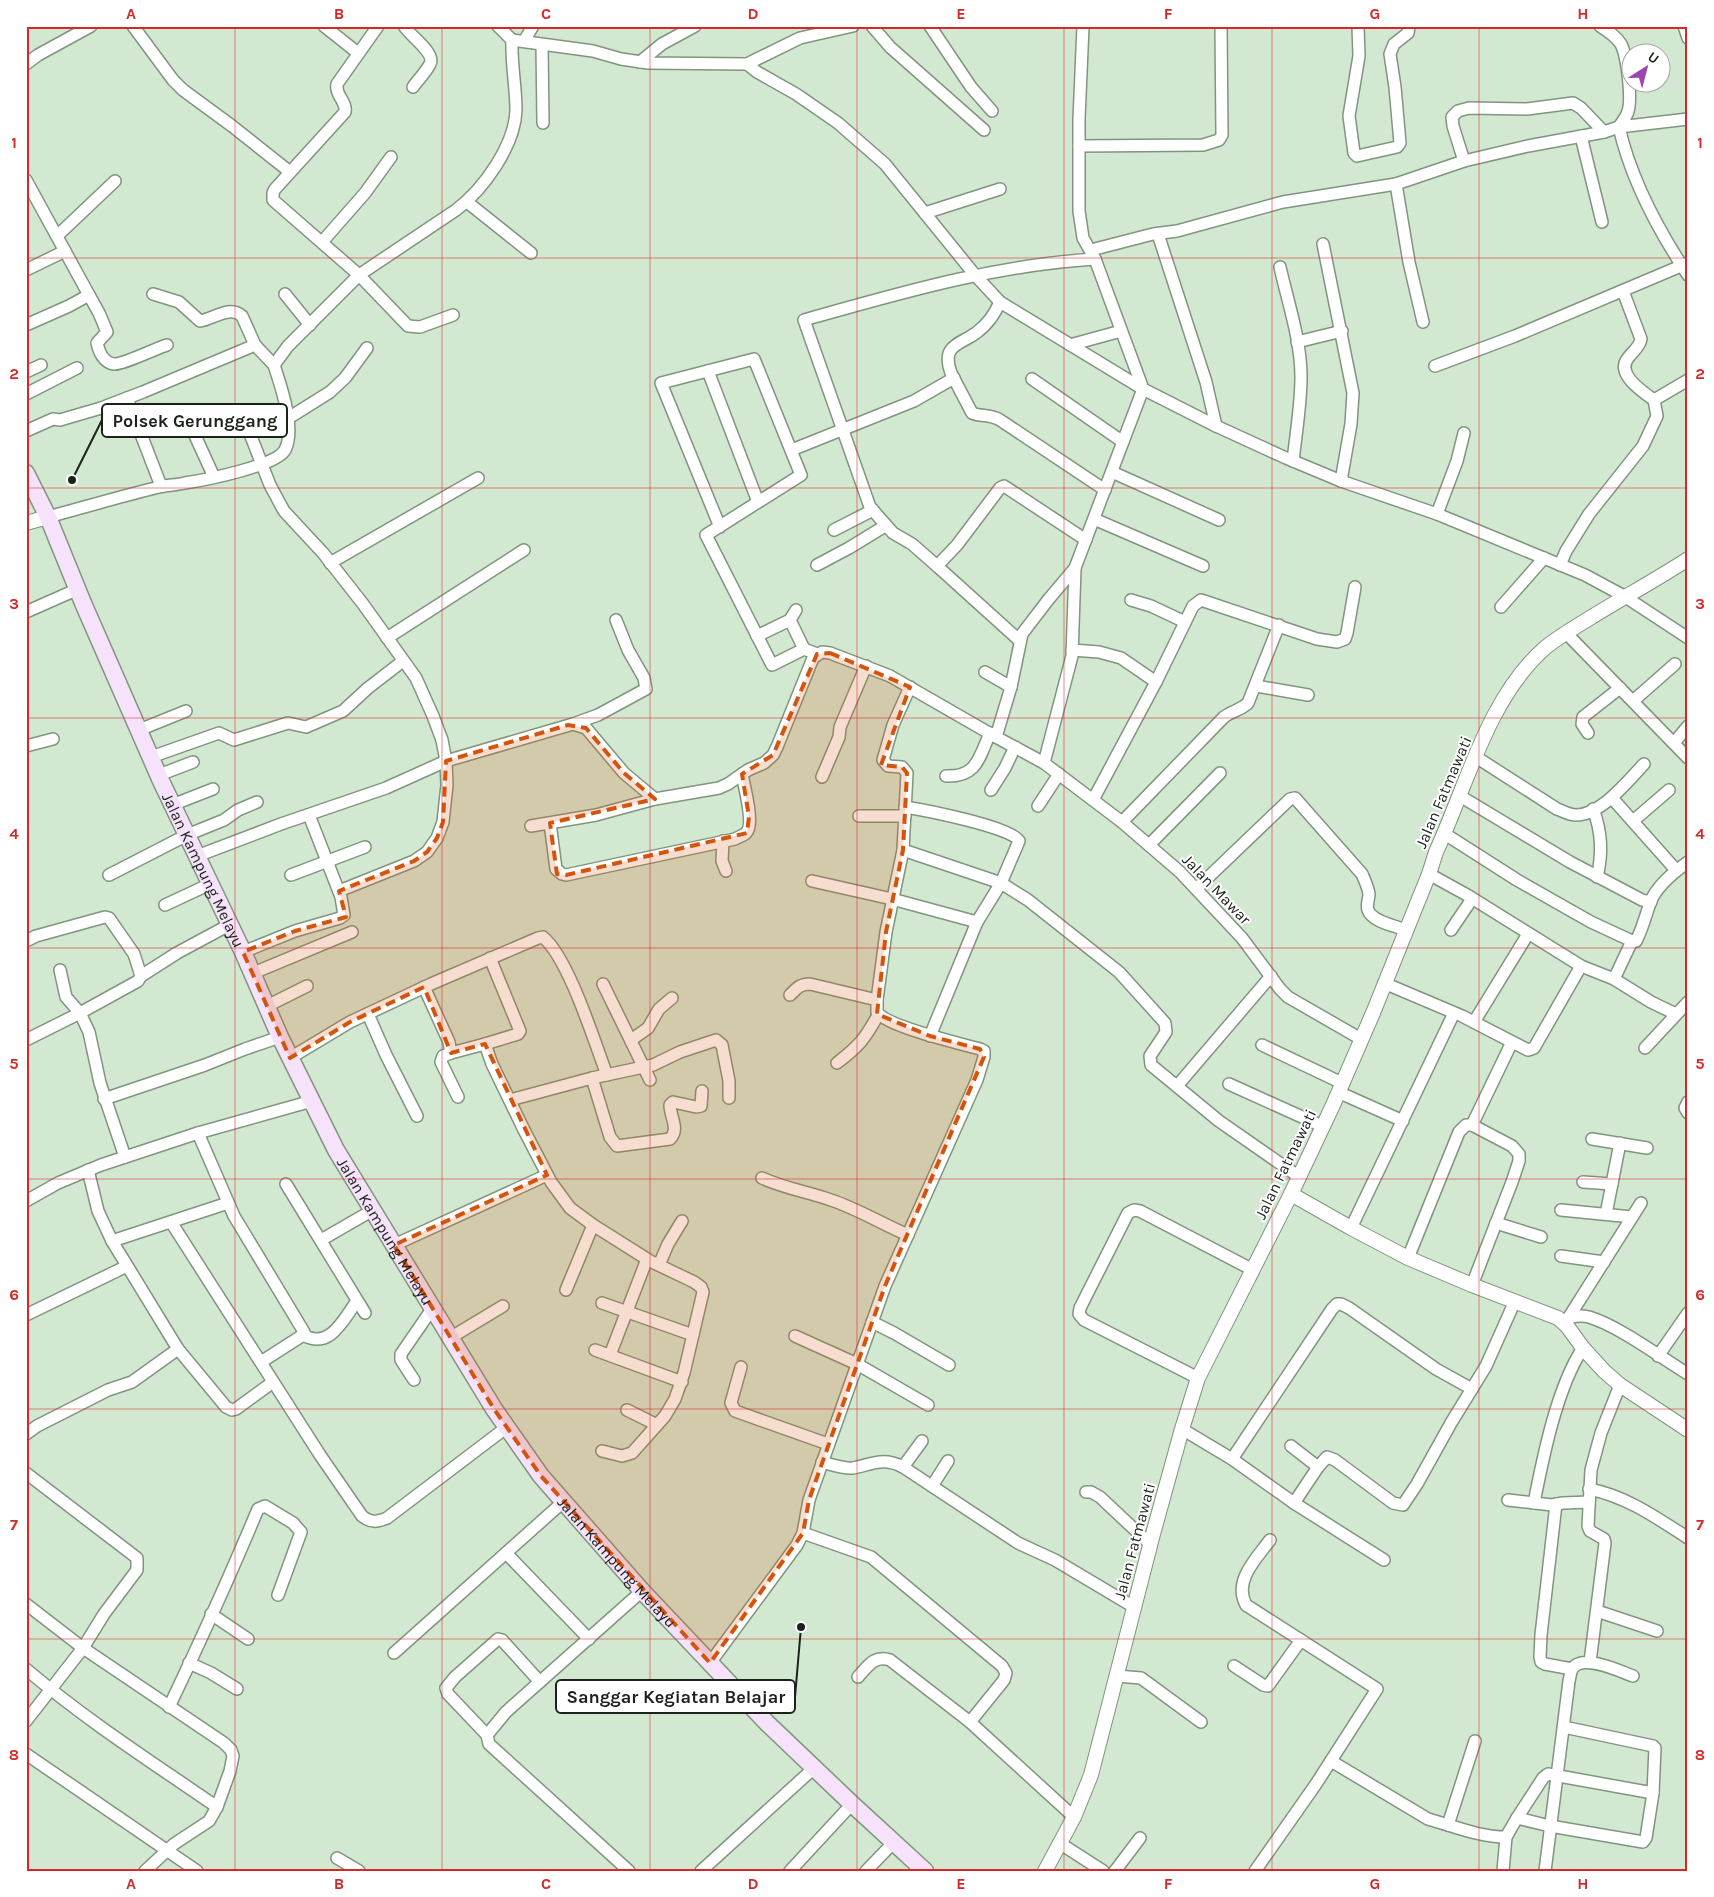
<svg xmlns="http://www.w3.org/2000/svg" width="1714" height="1897" viewBox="0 0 1714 1897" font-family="Karla,sans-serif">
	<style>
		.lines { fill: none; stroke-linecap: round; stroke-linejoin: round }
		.minor-casing { stroke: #80947f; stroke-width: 14 }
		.tertiary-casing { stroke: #80947f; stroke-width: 16 }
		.secondary-casing { stroke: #80947f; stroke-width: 19 }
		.minor { stroke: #fff; stroke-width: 11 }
		.tertiary { stroke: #fff; stroke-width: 14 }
		.secondary { stroke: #f6e2fb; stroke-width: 16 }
		.marked { fill: #d4540d; fill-opacity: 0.2; stroke: #d4540d; stroke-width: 4; stroke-dasharray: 10 6; stroke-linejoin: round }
		.grid { fill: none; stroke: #d62828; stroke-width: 1; stroke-opacity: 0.55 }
		.labels { text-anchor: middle; stroke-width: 4; stroke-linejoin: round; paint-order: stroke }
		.street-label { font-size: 16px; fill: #1b221a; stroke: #fff }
		.leader { fill: none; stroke: #1b221a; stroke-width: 2 }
		.callout-dot { fill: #1b221a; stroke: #fff; stroke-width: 2 }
		.callout { fill: #fff; stroke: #1b221a; stroke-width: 2 }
		.callout-label { font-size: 18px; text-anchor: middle; font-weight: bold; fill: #1b221a }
		.neatline { fill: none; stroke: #d62828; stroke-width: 2 }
		.grid-label { font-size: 16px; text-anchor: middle; font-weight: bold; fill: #d62828 }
	</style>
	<rect width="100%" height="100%" fill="#d3e8d1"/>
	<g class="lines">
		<g class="minor-casing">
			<g id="minor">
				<path d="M133,26L173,80L183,90L232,126L290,172"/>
				<path d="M324,26L358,53"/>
				<path d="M378,26L337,84C335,96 347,101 345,112L275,189L273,193V200L359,275L408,326L420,327L453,315"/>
				<path d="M404,26C410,36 436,53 430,64C426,72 418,80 413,87"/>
				<path d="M498,26L512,40"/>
				<path d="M872,26L890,47L984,130"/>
				<path d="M930,26L971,87L992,111"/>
				<path d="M1083,26L1079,119V211L1083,238L1095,259L1143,389L1075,568L1048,600L1022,634L1011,687L996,737L1044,763L1122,822L1180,872L1242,938L1280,989L1288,997L1361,1039"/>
				<path d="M1358,26L1359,56L1349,116L1354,153L1357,156L1397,147L1400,143L1395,87L1390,54L1394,44L1408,33L1409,26"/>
				<path d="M1600,26C1608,31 1616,36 1621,44C1627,56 1633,102 1627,114C1625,119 1621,123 1619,127"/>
				<path d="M1684,26L1688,38"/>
				<path d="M524,41L533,26"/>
				<path d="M542,45L543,123"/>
				<path d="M640,62L662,44L695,26"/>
				<path d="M26,64L38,55L91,26"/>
				<path d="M747,64L757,72L796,94L838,123L885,164L975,275L1000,302L1143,389L1216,426L1286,458L1341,481L1437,514L1585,575L1624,596L1688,638"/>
				<path d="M1619,127C1631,180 1658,230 1688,275"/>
				<path d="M1581,136L1602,222"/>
				<path d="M1079,146L1203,145L1219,140L1222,135L1221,26"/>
				<path d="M1464,161L1453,126L1452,117L1458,111L1469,108L1527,109L1573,103L1581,108L1604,132"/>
				<path d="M26,180L89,295L69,306L26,325"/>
				<path d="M1396,184L1409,262L1423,322"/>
				<path d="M467,202L531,253"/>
				<path d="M925,213L1000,189"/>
				<path d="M1158,234L1206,382L1216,426"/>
				<path d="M57,236L115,181"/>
				<path d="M322,242L365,193L391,157"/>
				<path d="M1323,244L1353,393L1351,424L1341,481"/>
				<path d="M1091,250L1153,234L1177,231L1283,202L1396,184L1464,161L1528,146L1604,132L1619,127L1688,119"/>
				<path d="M1280,267C1288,303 1301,340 1301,377C1301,405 1296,433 1293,461"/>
				<path d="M26,270L65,251"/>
				<path d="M1623,291L1641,339C1640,347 1632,352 1628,358C1615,374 1643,392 1654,400"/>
				<path d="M153,294L179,302L200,321C213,319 230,305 242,316L255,345L274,365"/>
				<path d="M285,294L310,325"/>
				<path d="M89,295L99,313L107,332L97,343C99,352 104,363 114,364C122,365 157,348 167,345"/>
				<path d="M1000,302C994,315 988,324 976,333C959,345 941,345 951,373L972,413C981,417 990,414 1000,420L1105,490"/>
				<path d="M1297,342L1342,331"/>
				<path d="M1070,345L1121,331"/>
				<path d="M1435,366L1515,336L1688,263"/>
				<path d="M708,371L758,502"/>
				<path d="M26,372L41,365"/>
				<path d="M1032,379L1123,442"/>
				<path d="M26,394L77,368"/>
				<path d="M127,398L161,486"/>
				<path d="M187,418L214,477"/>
				<path d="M287,419L330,392L345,378L367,348"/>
				<path d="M245,421L270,485L284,511L323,553L363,604L416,678L433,716L442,740L446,761L447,785L443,822L437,838L427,852L414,861L339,891"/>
				<path d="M26,431L53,419L60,420L101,408L143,392L255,345"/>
				<path d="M794,449L914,401L954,378"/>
				<path d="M1112,472L1219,520"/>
				<path d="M1437,514L1457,461L1464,433"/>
				<path d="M48,517C85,507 122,496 159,487C167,485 177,485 185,483C205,480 276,466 285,450C296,428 281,387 274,365L288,346L359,275L456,210C484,189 515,145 516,110C516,87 511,63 512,40L593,51L621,59L648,63L747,64L800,38L853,26"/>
				<path d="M1094,519L1203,566"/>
				<path d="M720,527L661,383L754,359L801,475L706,535L772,665L804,649L817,654"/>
				<path d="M834,530L873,510"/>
				<path d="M330,563L478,478"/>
				<path d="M817,565L849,548L885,526"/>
				<path d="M1560,565L1566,551L1589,514L1643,446L1657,416L1654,400L1688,380"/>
				<path d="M937,566L912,544L893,533L870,507L804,320C900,293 995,265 1095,259"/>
				<path d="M1131,600L1151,606L1185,622"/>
				<path d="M1501,607L1544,558"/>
				<path d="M796,610L790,620L804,649"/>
				<path d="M26,612L78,589"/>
				<path d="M1566,633L1688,758"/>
				<path d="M757,636L790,620"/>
				<path d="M387,638L524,550"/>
				<path d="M1020,641L937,566L957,545L1000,488L1004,486L1086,540"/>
				<path d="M1072,650L1099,652L1121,658L1156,682"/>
				<path d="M985,672L1011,687"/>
				<path d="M1256,686L1308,695"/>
				<path d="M1633,701L1675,664"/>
				<path d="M573,724L598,715L646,689L644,678L628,650L616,620"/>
				<path d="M139,730L186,711"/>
				<path d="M1588,733L1582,724L1583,717L1620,688"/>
				<path d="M1674,743L1688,726"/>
				<path d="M26,746L53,739"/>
				<path d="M151,757L219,733L234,740L288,723L306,727L343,711L368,688L403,661"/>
				<path d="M1476,757L1557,809C1563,811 1569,815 1576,815C1601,815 1628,781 1644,764"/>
				<path d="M1044,763L1072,656L1075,568"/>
				<path d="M159,775L193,762"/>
				<path d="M946,776C977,777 979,758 990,733"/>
				<path d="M822,777L839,737L840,727L866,666"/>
				<path d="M991,790L1005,768L1015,747"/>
				<path d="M1460,796L1570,862L1642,900L1651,902"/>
				<path d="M1612,798L1676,870"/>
				<path d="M1093,800L1156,682L1193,606L1201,600L1317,639L1337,642L1345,639L1347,633L1355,587"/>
				<path d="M172,805L213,789"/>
				<path d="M1038,806L1059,774"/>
				<path d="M1593,809C1602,832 1603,853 1597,877"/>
				<path d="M859,816H905"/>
				<path d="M1633,821L1669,790"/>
				<path d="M1122,822L1224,717C1232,711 1241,710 1248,703L1279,625"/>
				<path d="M550,823L556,869L562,874L566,875L735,839C738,837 743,836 746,833C755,825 744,786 742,774"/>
				<path d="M531,826L596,815L655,799L719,788L728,784L748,770L764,763L773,755L777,747L813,658L822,652L830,653L890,676L996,737"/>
				<path d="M1445,834L1517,880L1591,922L1632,941H1636L1638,937C1643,926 1646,915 1650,903C1656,886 1674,872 1688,862"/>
				<path d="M723,841L722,861L726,871"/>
				<path d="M1149,845L1220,773"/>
				<path d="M903,850L1001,883L1019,841C1012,827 924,810 905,807"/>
				<path d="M197,856L281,824L386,788L446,761L573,724L586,728L624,773L655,799"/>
				<path d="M1429,874L1467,895L1581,966L1614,979L1651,1002L1676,1014"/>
				<path d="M109,875L187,835L224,820L238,810L257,802"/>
				<path d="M291,875L365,847"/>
				<path d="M812,881L892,899L977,922"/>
				<path d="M1196,889L1290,799L1295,798L1362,874C1365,881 1368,887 1369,894C1369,899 1366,905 1368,910C1372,922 1396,926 1406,930"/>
				<path d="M165,905L210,884"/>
				<path d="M1451,930L1472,899"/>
				<path d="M26,941L36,936L105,917L109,918L134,954L141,976L138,981L80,1013L66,997L60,970"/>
				<path d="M243,952L295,931L340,918L344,915L341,897L309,815"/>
				<path d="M490,958L520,1031L518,1034L485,1044L492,1064L524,1130L551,1182L570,1208L593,1225L650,1261L694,1282L701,1287L703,1292L684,1373L675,1399L665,1416L632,1453L622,1456L602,1451"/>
				<path d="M251,974L352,932"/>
				<path d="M141,976L177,953L229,925"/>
				<path d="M1614,979L1632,941"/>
				<path d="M1384,983L1462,1016L1528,1050L1534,1048L1581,966"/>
				<path d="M603,984L650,1080"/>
				<path d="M424,987L449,1042L451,1053L443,1056L441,1062L458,1097"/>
				<path d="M790,995C797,988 800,984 810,984L877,1000"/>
				<path d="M265,1007L307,986"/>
				<path d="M368,1014L386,1055L417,1116"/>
				<path d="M1474,1022L1528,934"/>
				<path d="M930,1036L977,922L1001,883L1028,900L1119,972L1165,1023L1166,1032L1150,1056L1151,1065L1219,1121L1298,1176"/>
				<path d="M26,1040L80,1013L89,1032L100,1083L125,1157"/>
				<path d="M631,1040L648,1028L659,1009L672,998"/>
				<path d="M1262,1045L1342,1083"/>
				<path d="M1645,1048L1688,1002"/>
				<path d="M451,1053L485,1044"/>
				<path d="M290,1058L350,1022L431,984L538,938L543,937C569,959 594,1041 607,1075"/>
				<path d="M837,1063C859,1046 865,1039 878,1015"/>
				<path d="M592,1078L610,1137L617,1146L670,1139C680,1129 670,1117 670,1105L673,1102L696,1107L701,1106L702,1091"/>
				<path d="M1229,1084L1322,1126"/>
				<path d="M1177,1086L1271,976"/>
				<path d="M1338,1092L1403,1121"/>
				<path d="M104,1099L205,1065L245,1049L280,1037"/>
				<path d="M510,1100L592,1078L653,1065L680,1052L716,1040L722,1045L729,1081V1098"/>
				<path d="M1688,1102L1685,1108L1688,1113"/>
				<path d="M1472,1125L1512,1042"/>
				<path d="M198,1133L234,1216L304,1332L300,1337L261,1362"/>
				<path d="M1592,1139L1647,1148"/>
				<path d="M88,1170L98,1211L112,1241L178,1349L226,1407L232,1410L236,1409L273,1382"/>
				<path d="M762,1178C784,1188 808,1192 831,1200C858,1209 882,1224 908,1235"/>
				<path d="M1583,1182L1612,1184"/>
				<path d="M286,1184L365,1313"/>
				<path d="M26,1201L58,1183L101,1165L198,1133L312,1101"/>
				<path d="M1561,1210L1632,1217"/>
				<path d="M1606,1214L1620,1143"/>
				<path d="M171,1222L320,1455L362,1516C371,1523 377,1522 387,1518L507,1427"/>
				<path d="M1496,1223L1541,1237"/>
				<path d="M1351,1228L1454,1013"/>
				<path d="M321,1240L373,1210"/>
				<path d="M112,1241L228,1203"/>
				<path d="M394,1245L547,1175"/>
				<path d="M1561,1256L1604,1262"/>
				<path d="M1408,1258L1459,1132L1466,1125H1472L1512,1146L1519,1154V1161L1512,1182L1472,1285"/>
				<path d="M659,1265L668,1244L682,1221"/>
				<path d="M566,1290L593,1225"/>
				<path d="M602,1303L693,1335"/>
				<path d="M26,1315L127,1266"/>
				<path d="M1569,1317L1641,1203"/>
				<path d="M1563,1321C1571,1316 1580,1315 1589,1317C1619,1326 1660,1357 1688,1374"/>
				<path d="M872,1322L894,1333L949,1365"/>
				<path d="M303,1335C330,1350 343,1320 357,1301"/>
				<path d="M795,1336L857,1364L928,1405"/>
				<path d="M450,1338L503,1306"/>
				<path d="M595,1350L682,1382"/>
				<path d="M610,1355L647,1259"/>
				<path d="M1658,1356L1688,1313"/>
				<path d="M741,1367L731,1403L735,1411L828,1444"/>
				<path d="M1198,1378L1084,1320L1079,1314L1080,1308L1128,1213L1134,1210L1140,1211L1253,1270"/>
				<path d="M414,1380L401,1360V1354L432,1309"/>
				<path d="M627,1410L657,1425"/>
				<path d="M1182,1429L1232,1459L1294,1503L1318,1467L1327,1457L1335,1460L1393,1503L1403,1505L1417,1484L1451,1423L1486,1366L1515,1301"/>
				<path d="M26,1434L37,1426L108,1390L132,1382L178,1349"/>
				<path d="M1291,1446L1318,1467"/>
				<path d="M1232,1459L1332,1309L1337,1304H1341L1349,1308L1436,1369L1472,1389"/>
				<path d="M822,1462C832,1465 844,1469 853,1468C873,1464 883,1457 903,1467L1018,1543L1055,1560L1134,1607"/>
				<path d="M903,1467L922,1441"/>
				<path d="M26,1473L137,1558V1570L104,1614L83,1648L26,1721"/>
				<path d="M932,1486L948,1461"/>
				<path d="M1589,1489C1626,1496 1657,1518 1688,1538"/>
				<path d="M1086,1492H1091L1100,1497L1151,1545"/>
				<path d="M1508,1500L1552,1505L1563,1503L1589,1502"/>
				<path d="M1294,1503L1384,1560"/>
				<path d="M1534,1503C1543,1457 1557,1387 1583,1348"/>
				<path d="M1556,1504L1541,1635L1540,1657L1541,1662L1545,1664L1572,1669"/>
				<path d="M803,1533L871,1557L1002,1666L1006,1673L1004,1680L970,1722"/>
				<path d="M506,1553L589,1639"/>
				<path d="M26,1604L83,1648L224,1743L231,1750L233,1756L230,1771L217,1807L209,1821L174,1844L145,1871"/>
				<path d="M1597,1611L1657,1631"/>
				<path d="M211,1614L248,1639"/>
				<path d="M394,1653L563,1502"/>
				<path d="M1590,1662L1605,1543L1604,1539L1590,1531L1588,1526L1591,1470L1601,1433L1620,1385"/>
				<path d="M189,1663L211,1673L237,1689"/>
				<path d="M710,1663L797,1545L803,1533L809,1500L885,1286L977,1080L984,1057V1051L980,1049C961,1044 886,1026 877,1012V1000L886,932L903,850L907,773L902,767L888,766L883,760L893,725L910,687"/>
				<path d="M1234,1666L1263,1685L1268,1686L1301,1640"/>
				<path d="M26,1669C86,1720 153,1763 217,1807"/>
				<path d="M1117,1676L1141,1678L1201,1722"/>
				<path d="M858,1677C868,1666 874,1655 890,1660L970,1722L1074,1817"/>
				<path d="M540,1682L502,1640L498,1639L455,1677L446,1688L448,1694L487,1735L489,1744L629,1871"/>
				<path d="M169,1707C200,1642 230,1576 258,1509L265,1506L293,1523L301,1532L278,1595"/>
				<path d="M487,1735L506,1712L642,1591"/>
				<path d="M1475,1741L1448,1825C1467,1831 1486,1837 1506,1837L1517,1818L1550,1826L1643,1842L1646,1838L1653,1793"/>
				<path d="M26,1754L197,1871"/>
				<path d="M1331,1761L1428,1819L1448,1825"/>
				<path d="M1517,1818L1543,1778L1548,1774L1653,1793L1655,1748L1653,1746L1564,1727"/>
				<path d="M1061,1844L1103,1871"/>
				<path d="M337,1858L359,1871"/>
				<path d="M701,1871L814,1768"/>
				<path d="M790,1871L852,1804"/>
				<path d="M866,1871L894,1842"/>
				<path d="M1115,1871L1140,1838"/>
				<path d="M1255,1871L1316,1784L1377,1689L1246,1605C1233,1581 1256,1559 1270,1540"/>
				<path d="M1503,1871L1506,1837"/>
				<path d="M1545,1871L1569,1681C1570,1678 1570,1673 1572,1669C1582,1653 1619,1671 1633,1676"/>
			</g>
		</g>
		<g class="tertiary-casing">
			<g id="tertiary">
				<path d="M26,523L48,517"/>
				<path d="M1291,1194L1351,1228L1408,1258L1472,1285L1558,1318L1567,1326L1583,1348L1604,1371L1620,1385L1688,1430"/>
				<path d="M1045,1871L1074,1817L1091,1775L1153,1534L1182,1429L1198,1378L1291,1194L1333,1105L1373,1013L1429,874L1436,852C1467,785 1488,697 1546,647C1560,636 1575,627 1590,618C1622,598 1656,580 1688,559"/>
			</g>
		</g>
		<g class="secondary-casing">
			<g id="secondary">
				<path id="s1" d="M26,473L48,517L83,603L161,781L243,952L280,1037L336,1150L494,1409L541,1476L642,1591L767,1723L852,1804L925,1871"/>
			</g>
		</g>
		<use href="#minor" class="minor"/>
		<use href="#tertiary" class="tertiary"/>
		<use href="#secondary" class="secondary"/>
	</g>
	<path class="marked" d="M830,653L910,687L881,765L902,767L907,773L903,850L886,932L877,1014L930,1036L980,1049L984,1057L885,1286L809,1500L803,1533L710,1663L541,1476L494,1409L394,1245L547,1175L485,1044L451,1053L424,987L350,1022L290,1058L243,952L295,931L346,917L339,891L414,861L427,852L437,838L443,822L446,761L568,725L586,728L624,773L655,799L550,823L557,874L566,875L747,833L749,817L742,774L773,755L817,654Z"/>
	<path class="grid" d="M235,26V1871M442,26V1871M650,26V1871M857,26V1871M1064,26V1871M1272,26V1871M1479,26V1871M26,258H1688M26,488H1688M26,718H1688M26,948H1688M26,1179H1688M26,1409H1688M26,1639H1688"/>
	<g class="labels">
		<g class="street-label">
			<text transform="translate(1443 792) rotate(-67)" y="6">Jalan Fatmawati</text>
			<text dy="6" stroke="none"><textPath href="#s1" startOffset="435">Jalan Kampung Melayu</textPath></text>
			<text transform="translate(1217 889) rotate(46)" y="6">Jalan Mawar</text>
			<text transform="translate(1285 1164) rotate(-64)" y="6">Jalan Fatmawati</text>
			<text dy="6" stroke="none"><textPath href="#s1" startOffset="840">Jalan Kampung Melayu</textPath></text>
			<text transform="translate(1134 1541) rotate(-75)" y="6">Jalan Fatmawati</text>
			<text dy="6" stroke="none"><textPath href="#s1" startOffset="1245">Jalan Kampung Melayu</textPath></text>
		</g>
	</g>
	<path class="leader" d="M72 480L102 420M801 1627L795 1697"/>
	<g class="callout-dot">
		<circle cx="72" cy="480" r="5"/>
		<circle cx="801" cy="1627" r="5"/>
	</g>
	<g class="callout">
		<rect x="102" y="404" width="185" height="33" rx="5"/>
		<rect x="556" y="1680" width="239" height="33" rx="5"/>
	</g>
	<g class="callout-label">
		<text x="195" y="427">Polsek Gerunggang</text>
		<text x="676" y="1703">Sanggar Kegiatan Belajar</text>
	</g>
	<rect width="1714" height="1897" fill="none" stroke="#ffffff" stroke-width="55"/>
	<g transform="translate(1646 68) rotate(36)"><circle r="24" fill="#ffffff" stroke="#a4a7a3"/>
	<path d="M0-4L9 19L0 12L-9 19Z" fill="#9c45b1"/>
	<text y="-8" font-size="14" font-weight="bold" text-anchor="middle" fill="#1b221a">U</text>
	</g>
	<rect x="28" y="28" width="1658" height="1842" class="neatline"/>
	<g class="grid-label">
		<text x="131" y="19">A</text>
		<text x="339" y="19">B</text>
		<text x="546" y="19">C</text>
		<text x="753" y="19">D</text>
		<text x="961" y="19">E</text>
		<text x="1168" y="19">F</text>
		<text x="1375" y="19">G</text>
		<text x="1583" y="19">H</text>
		<text x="14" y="148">1</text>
		<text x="1700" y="148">1</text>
		<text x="14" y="379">2</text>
		<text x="1700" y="379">2</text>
		<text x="14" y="609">3</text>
		<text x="1700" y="609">3</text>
		<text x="14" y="839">4</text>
		<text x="1700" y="839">4</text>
		<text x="14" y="1069">5</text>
		<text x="1700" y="1069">5</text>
		<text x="14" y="1300">6</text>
		<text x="1700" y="1300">6</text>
		<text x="14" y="1530">7</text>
		<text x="1700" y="1530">7</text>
		<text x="14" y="1760">8</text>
		<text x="1700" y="1760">8</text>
		<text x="131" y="1889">A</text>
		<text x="339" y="1889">B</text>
		<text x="546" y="1889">C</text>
		<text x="753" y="1889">D</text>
		<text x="961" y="1889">E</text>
		<text x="1168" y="1889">F</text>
		<text x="1375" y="1889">G</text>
		<text x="1583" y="1889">H</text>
	</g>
</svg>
